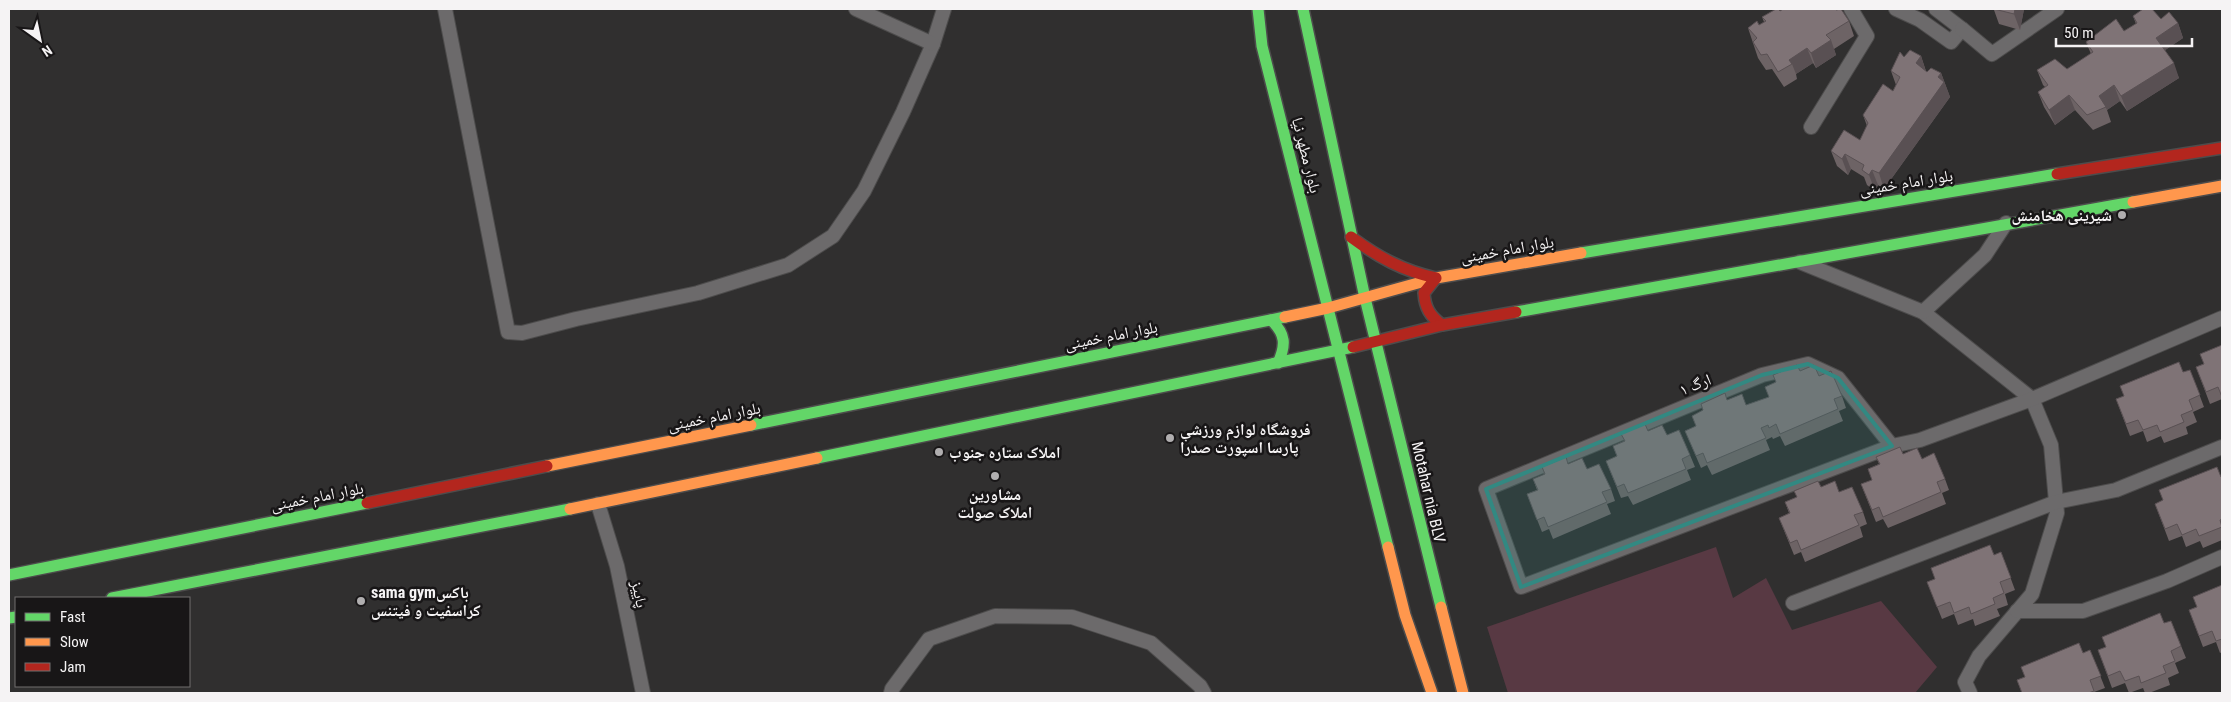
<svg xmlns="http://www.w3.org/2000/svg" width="2231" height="702" viewBox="0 0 2231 702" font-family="'Roboto Condensed','Noto Naskh Arabic',sans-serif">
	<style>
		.green { fill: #583943 }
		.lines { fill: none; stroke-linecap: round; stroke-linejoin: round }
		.street-casing { stroke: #4d4c4c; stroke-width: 16 }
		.fast-casing { stroke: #4d4c4c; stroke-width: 14 }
		.slow-casing { stroke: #4d4c4c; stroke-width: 14 }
		.jam-casing { stroke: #4d4c4c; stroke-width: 14 }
		.street { stroke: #6c6a6b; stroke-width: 14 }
		.fast { stroke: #63d668; stroke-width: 11 }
		.slow { stroke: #ff974d; stroke-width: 11 }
		.jam { stroke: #b3261e; stroke-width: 11 }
		.wall { fill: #6d6365 }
		.shaded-wall { fill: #595053 }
		.building { fill: #7f7376; stroke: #595053 }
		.marked { fill: #328982; fill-opacity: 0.2; stroke: #328982; stroke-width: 4; stroke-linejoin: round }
		.poi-dot { fill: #b0aeaf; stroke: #181617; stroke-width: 2 }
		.labels { text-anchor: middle; stroke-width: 5; stroke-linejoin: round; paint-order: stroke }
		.street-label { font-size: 16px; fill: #f5f3f4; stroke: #181617 }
		.poi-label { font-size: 16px; font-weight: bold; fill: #f5f3f4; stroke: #181617; text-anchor: start }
	</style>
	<rect width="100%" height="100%" fill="#302f2f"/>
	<path class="green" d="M1716,547L1733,598L1766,578L1792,630L1881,601L1937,667L1915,693H1508L1487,627Z"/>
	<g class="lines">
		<g class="street-casing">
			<g id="street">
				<path d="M445,9L508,332L522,333L576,319L698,293L788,265L833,236L864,191L903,112L933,44L944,9"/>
				<path d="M856,9L933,44"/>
				<path d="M1896,9L1920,20L1951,42L1962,29L1936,9"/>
				<path d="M1962,29L1992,54L2057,9"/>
				<path d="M1811,127L1867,36L1851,9"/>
				<path d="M1800,262L1923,312L2032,399L2051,445L2057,513L2032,594L1979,656L1965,682L1970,693"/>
				<path d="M1923,312L1985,255L2006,223"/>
				<path d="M1892,446L1838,378L1808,364L1762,375L1486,489L1521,587L1892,446L1920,440L2032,399L2222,318"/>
				<path d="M598,504L617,566L643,693"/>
				<path d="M1793,603L2056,502L2116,490L2222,447"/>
				<path d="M2017,611H2083L2167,581L2222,557"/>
				<path d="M891,693L892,689L929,639L995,616L1072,617L1151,643L1200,686L1204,693"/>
			</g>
		</g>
		<g class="fast-casing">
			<g id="fast">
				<path d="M1258,9L1262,46L1388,547"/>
				<path d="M1303,9L1365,298L1441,607"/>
				<path d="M1581,253L2057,174"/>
				<path d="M1516,312L2133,202"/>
				<path d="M1271,320C1286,334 1286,345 1278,363"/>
				<path d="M751,425L1285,317"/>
				<path d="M817,458L1353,347"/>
				<path d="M9,575L367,503"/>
				<path d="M112,598L570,509"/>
				<path d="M9,618L16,617"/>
			</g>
		</g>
		<g class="slow-casing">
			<g id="slow">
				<path d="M2133,202L2222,186"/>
				<path d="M1285,317L1328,308L1436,278L1581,253"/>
				<path d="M547,466L751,425"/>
				<path d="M570,509L817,458"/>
				<path d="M1388,547L1405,615L1432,693"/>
				<path d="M1441,607L1463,693"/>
			</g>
		</g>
		<g class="jam-casing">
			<g id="jam">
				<path d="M2057,174L2222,148"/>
				<path d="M1351,237C1378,257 1403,271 1436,278L1424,293C1425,308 1430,316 1442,325"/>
				<path d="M1353,347L1442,325L1516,312"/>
				<path d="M367,503L547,466"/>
			</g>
		</g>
		<use href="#street" class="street"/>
		<use href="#fast" class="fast"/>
		<use href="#slow" class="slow"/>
		<use href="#jam" class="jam"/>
	</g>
	<g class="wall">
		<path d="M1988,9H2024L2020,30L1999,24L1994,10Z"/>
		<path d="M1780,11L1849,21L1854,36L1834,49L1836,55L1816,68L1813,63L1796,74L1797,79L1784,87L1772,69L1766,70L1758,58L1748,28L1759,25L1764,22L1762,17Z"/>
		<path d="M2133,16L2161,19L2178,23L2183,38L2165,50L2179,78L2127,111L2120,101L2107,110L2111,122L2093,130L2075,110L2055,125L2044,107L2038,92L2045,87L2043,85L2037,70L2067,69L2091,54L2086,42L2124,31L2136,24Z"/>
		<path d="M1921,56L1926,71L1927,72L1941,73L1950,97L1884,189L1878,185L1875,191L1867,185L1864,177L1851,169L1848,175L1837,166L1831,151L1860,140L1867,126L1863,115L1893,91L1896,85L1891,71L1904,57Z"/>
		<path d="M2222,345V399L2210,404L2196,367L2203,364Z"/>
		<path d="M2190,370L2204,407L2193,412L2197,422L2186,427L2188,434L2164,443L2161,436L2147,442L2143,431L2130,436L2116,399Z"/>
		<path d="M1800,371L1819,376L1842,396L1846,408L1839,411L1843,421L1785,446L1780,436L1773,439L1772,437L1766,440L1770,450L1712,475L1707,465L1701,468L1685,431L1696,426L1692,416L1727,400L1746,405L1769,397L1765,387L1776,382L1773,375Z"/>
		<path d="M1648,431L1667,435L1690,455L1695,467L1687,470L1691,480L1633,505L1628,496L1621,498L1606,461L1617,457L1613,446L1624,441L1621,434Z"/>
		<path d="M1903,454L1922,459L1945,479L1949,490L1942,493L1946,504L1888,528L1883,519L1876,522L1861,484L1872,480L1868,469L1879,464L1876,457Z"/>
		<path d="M1568,464L1587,469L1611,489L1615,501L1607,504L1611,514L1553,539L1549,529L1542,532L1527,494L1537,490L1533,479L1544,475L1542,467Z"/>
		<path d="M2222,476V540L2203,548L2200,541L2186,547L2182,536L2169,541L2155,504Z"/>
		<path d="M1821,487L1839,492L1863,512L1867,524L1860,527L1863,537L1805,562L1801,552L1794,555L1779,518L1789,513L1785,502Z"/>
		<path d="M2001,552L2015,590L2005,594L2008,605L1997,609L2000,616L1975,626L1973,619L1958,625L1954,614L1942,619L1927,582Z"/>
		<path d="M2222,585V652L2220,653L2216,642L2203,647L2189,610L2196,607Z"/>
		<path d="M2171,621L2186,658L2175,663L2179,673L2168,678L2170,685L2149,693H2145L2143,688L2129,693L2125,683L2112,688L2098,650Z"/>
		<path d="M2090,650L2105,688L2094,692L2095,693H2022L2017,680Z"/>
	</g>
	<g class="shaded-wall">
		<path d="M2015,9H2024L2020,30L2014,14Z"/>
		<path d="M2178,23L2183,38L2161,53L2156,38Z"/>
		<path d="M1831,40L1836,55L1816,68L1811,53Z"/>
		<path d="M1807,48L1813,63L1796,74L1792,64L1789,60Z"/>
		<path d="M1921,56L1926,72L1916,63Z"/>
		<path d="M2174,63L2179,78L2127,111L2121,96Z"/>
		<path d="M1941,73L1950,97L1884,189L1879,173Z"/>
		<path d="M2114,85L2120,101L2107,110L2099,96Z"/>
		<path d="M2069,95L2075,110L2055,125L2049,110Z"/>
		<path d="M1845,154L1851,169L1848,175L1842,159Z"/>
		<path d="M1872,170L1878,185L1875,191L1869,175Z"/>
	</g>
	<g class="building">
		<path d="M1776,9H1778L1780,11L1783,9H1835L1836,10L1841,9L1849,21L1826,35L1831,40L1811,53L1807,48L1789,60L1792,64L1778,72L1767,54L1761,55L1753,42L1757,38L1748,28L1757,21L1759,25L1766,21L1762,17Z"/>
		<path d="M1994,9H2015L2014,14Z"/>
		<path d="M2143,9H2152L2161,19L2169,12L2178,23L2156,38L2174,63L2121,96L2114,85L2099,96L2106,107L2087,115L2069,95L2049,110L2038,92L2048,85L2037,70L2055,59L2067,69L2093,52L2086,42L2116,19L2124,31L2137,23L2133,16Z"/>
		<path d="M1910,50L1921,56L1916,63L1927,72L1931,68L1941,73L1938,77L1944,82L1879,173L1872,170L1869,175L1862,170L1864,165L1845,154L1842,159L1831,151L1844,130L1860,140L1868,123L1863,115L1883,84L1893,91L1900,77L1891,71L1900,52L1904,57Z"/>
		<path d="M2222,345V397L2218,387L2206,392L2196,367L2204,364L2200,354Z"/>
		<path d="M2179,362L2183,372L2190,370L2200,395L2189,400L2193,410L2181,415L2184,422L2160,432L2157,425L2143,430L2138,420L2126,424L2116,399L2124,396L2120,386Z"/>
		<path d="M1797,365L1800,371L1814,365L1819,376L1831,371L1842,396L1834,399L1838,409L1780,434L1776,424L1769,428L1768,425L1761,428L1766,438L1707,463L1703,453L1696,456L1685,431L1696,426L1692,416L1703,410L1701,404L1725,393L1727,400L1742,394L1746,405L1769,397L1765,387L1776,382L1773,375Z"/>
		<path d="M1645,424L1648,431L1662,425L1667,435L1679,430L1690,455L1682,459L1686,469L1628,493L1624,484L1617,487L1606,461L1617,456L1613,446L1625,441L1621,434Z"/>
		<path d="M1900,447L1903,454L1917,448L1922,459L1934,453L1945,479L1937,482L1941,492L1883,517L1879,507L1872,510L1861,484L1872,480L1868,469L1880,464L1876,457Z"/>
		<path d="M1566,457L1568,464L1582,458L1587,469L1599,464L1611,489L1602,492L1607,502L1548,527L1544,517L1537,520L1527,494L1538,490L1533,479L1545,474L1542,467Z"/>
		<path d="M2217,467L2221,477L2222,476V519L2220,520L2222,527L2199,536L2196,529L2182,535L2177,524L2165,529L2155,504L2163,500L2159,490Z"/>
		<path d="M1818,481L1821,487L1835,481L1839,492L1852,487L1863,512L1854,515L1859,525L1801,550L1797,540L1790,543L1779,518L1790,513L1785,502L1797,497L1794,491Z"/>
		<path d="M1990,545L1994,555L2001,552L2011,578L2000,582L2004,593L1993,598L1995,604L1971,614L1969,607L1954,613L1950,602L1937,607L1927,582L1935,579L1931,568Z"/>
		<path d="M2222,585V639L2216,641L2212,631L2199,636L2189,610L2197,607L2193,597Z"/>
		<path d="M2160,613L2164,623L2171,621L2181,646L2171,651L2175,661L2163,666L2166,673L2141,683L2139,676L2125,681L2120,671L2108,676L2098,650L2106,647L2102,637Z"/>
		<path d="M2079,643L2083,653L2090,650L2101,676L2090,680L2094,691L2088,693H2022L2017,680L2025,677L2021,667Z"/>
	</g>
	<path class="marked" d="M1808,364L1838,378L1892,446L1521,587L1486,489L1762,375Z"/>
	<g class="poi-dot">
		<circle cx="2122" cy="215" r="5"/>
		<circle cx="1170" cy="438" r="5"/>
		<circle cx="939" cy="452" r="5"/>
		<circle cx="995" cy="476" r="5"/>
		<circle cx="361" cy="601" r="5"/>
	</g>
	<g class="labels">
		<g class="street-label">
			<text transform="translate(1307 155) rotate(76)" y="6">بلوار مطهر نیا</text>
			<text transform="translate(1906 182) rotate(-9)" y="6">بلوار امام خمینی</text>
			<text transform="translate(1507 249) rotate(-10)" y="6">بلوار امام خمینی</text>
			<text transform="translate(1111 335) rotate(-11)" y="6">بلوار امام خمینی</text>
			<text transform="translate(1695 384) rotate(-22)" y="6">ارگ ۱</text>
			<text transform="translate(714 416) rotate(-11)" y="6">بلوار امام خمینی</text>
			<text transform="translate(1429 492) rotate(77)" y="6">Motahar nia BLV</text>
			<text transform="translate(317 496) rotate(-11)" y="6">بلوار امام خمینی</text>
			<text transform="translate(640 594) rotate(78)" y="6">پاییز</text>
		</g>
		<g class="poi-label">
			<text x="2112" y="221" text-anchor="end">شیرینی هخامنش</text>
			<text x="1180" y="435">فروشگاه لوازم ورزشي<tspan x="1180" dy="18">پارسا اسپورت صدرا</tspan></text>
			<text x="949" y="458">املاک ستاره جنوب</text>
			<text x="995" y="500" text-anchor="middle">مشاورین<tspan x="995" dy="18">املاک صولت</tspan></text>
			<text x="371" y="598">sama gymباکس<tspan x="371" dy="18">کراسفیت و فیتنس</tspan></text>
		</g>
	</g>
	<rect width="2231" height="702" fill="none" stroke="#f5f3f4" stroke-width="20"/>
	<rect x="15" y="597" width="175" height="90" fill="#181617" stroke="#706e6f"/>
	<rect x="25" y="613" width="25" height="8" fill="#63d668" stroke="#706e6f"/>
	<text x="60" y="622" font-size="15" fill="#f5f3f4">Fast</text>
	<rect x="25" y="638" width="25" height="8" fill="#ff974d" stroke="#706e6f"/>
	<text x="60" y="647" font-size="15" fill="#f5f3f4">Slow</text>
	<rect x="25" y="663" width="25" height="8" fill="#b3261e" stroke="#706e6f"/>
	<text x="60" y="672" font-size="15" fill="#f5f3f4">Jam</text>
	<g transform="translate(40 40) rotate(147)" stroke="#181617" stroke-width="4" paint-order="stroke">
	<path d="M0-4L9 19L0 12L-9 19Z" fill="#f5f3f4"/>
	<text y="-8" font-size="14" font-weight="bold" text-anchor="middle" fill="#f5f3f4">N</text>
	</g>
	<path d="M2056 38v8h136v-8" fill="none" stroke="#f5f3f4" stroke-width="2.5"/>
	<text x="2064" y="38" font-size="15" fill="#f5f3f4" stroke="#181617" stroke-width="4" paint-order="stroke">50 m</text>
</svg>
